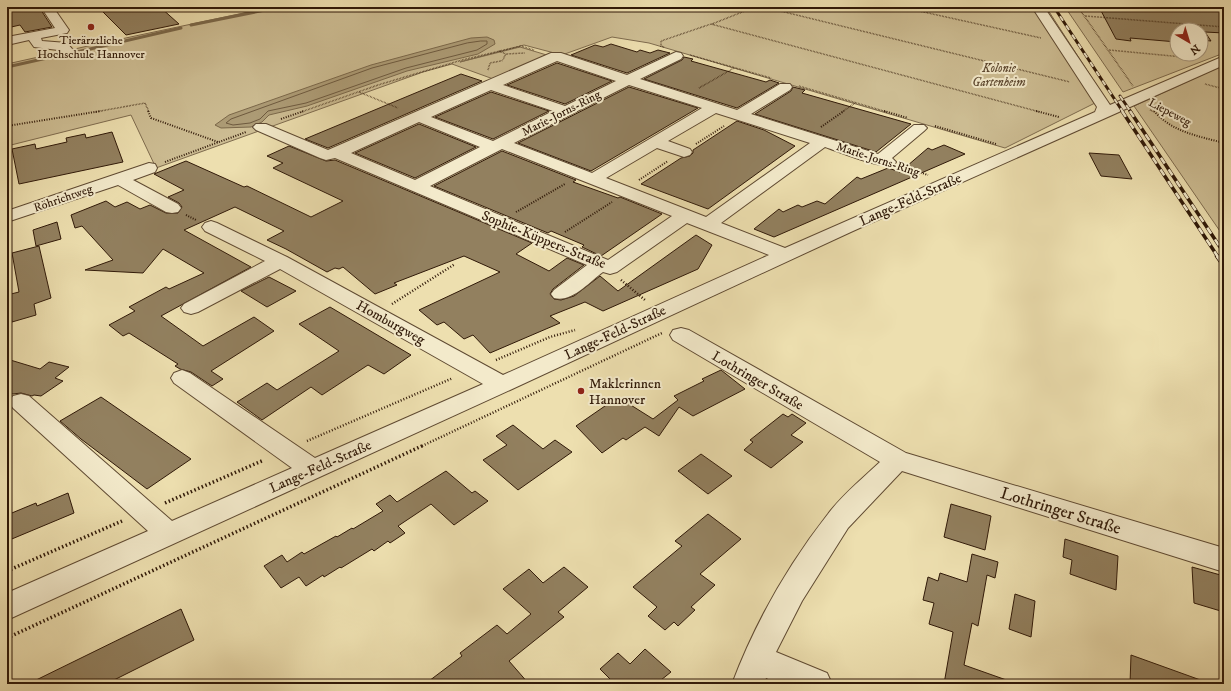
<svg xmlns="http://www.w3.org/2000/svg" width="1231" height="691" viewBox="0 0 1231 691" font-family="'IM FELL DW Pica',serif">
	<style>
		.green { fill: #cdbd93; stroke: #7e6b4e; fill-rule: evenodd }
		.water { fill: #ad9c76; stroke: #7b684a }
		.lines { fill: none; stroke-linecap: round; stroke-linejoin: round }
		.shore { stroke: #6e5a3f; stroke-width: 1 }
		.stream { stroke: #7b684a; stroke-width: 3 }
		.building { fill: #92805f; stroke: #301908 }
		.minor-casing { stroke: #5f4a32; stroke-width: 2 }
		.path-far3 { stroke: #301908; stroke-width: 1.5; stroke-dasharray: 0.5 1; stroke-linecap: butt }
		.path-far2 { stroke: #301908; stroke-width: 2; stroke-dasharray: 1 1.5; stroke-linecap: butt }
		.path-far1 { stroke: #301908; stroke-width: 2.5; stroke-dasharray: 1 2; stroke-linecap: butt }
		.path { stroke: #301908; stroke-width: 3.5; stroke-dasharray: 1.5 2.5; stroke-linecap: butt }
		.minor { fill: #f3eacb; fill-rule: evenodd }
		.rail-far2-casing { stroke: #301908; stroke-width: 3 }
		.rail-far1-casing { stroke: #301908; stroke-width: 3.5 }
		.rail-casing { stroke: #301908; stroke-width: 4.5 }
		.rail-far2 { stroke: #f3eacb; stroke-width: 2; stroke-dasharray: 5.5; stroke-linecap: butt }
		.rail-far1 { stroke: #f3eacb; stroke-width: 2.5; stroke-dasharray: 7; stroke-linecap: butt }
		.rail { stroke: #f3eacb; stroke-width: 3; stroke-dasharray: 9; stroke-linecap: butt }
		.poi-dot { fill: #8f2418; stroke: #f3eacb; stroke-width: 1.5 }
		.labels { text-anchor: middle; stroke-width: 4; stroke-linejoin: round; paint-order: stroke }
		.far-poi-label { font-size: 12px; fill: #301908; stroke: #f3eacb }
		.far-park-label { font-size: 12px; font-style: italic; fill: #5f4a32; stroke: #f3eacb }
		.far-street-label { font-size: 12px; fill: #301908; stroke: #f3eacb }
		.street-label { font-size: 14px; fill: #301908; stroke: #f3eacb }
		.poi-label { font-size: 14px; fill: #301908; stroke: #f3eacb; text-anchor: start }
		.near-street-label { font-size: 17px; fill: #301908; stroke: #f3eacb }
	</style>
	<rect width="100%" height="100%" fill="#eddfaf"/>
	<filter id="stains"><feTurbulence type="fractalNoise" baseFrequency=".005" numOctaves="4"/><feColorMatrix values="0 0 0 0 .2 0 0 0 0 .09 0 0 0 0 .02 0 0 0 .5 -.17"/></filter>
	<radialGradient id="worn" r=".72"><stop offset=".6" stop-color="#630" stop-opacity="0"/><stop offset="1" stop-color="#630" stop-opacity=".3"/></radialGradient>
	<g class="green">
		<path d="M272,7H1046L1105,98L1005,148L649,43L612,37L562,55L524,45L460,62L520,47L550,56L496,80L452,64L423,72L156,168L131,115L7,146V64L88,46Z"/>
		<path d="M1065,7H1224V53L1123,92ZM1177,30H1201V54H1177Z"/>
		<path d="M1224,65V237L1134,106Z"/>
	</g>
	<path class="water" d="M487,37L494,40L495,44L478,54L407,71L307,106L269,115L262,122L251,127L221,128L215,125L229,115L371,65L471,38Z"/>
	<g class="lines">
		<path class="shore" d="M481,41H487V44L477,50L406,68L306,103L268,111L260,119L250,123L233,125L226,123L231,119L372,68L467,43Z"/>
		<g class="stream">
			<path d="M191,25L280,7"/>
			<path d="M77,52L181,28"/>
			<path d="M7,67L65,54"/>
		</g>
	</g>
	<g class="building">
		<path d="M7,7H39L52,27L25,32L20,25L7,28Z"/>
		<path d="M104,7H160L179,24L126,35L103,12L108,11Z"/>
		<path d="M1099,7L1179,9L1177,7H1180L1224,10V33L1205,32L1211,41L1201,40V30H1177V42L1130,38L1131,41L1116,39Z"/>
		<path d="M611,44L637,52L640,50L650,53L658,50L670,53L627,73L571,55L595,45L603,47Z"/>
		<path d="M684,57L693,59L691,61L766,82L770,80L779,83L737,108L644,79L682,60Z"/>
		<path d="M557,63L612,81L565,104L507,85Z"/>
		<path d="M461,74L482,81L328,148L305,139Z"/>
		<path d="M629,87L698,108L591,171L518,143Z"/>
		<path d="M793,87L805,90L802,93L911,124L876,152L755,114L791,91Z"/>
		<path d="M491,92L549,111L493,139L435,117Z"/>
		<path d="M737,121L764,130L795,146L708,209L641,184L681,158L690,156L693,153V150Z"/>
		<path d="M419,124L476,147L415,178L355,153Z"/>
		<path d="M112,132L123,162L19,184L12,149L35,144L36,149L67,142L66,138L85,134L86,138Z"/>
		<path d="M944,145L965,154L774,237L754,229L779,209L783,212L798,205L802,207L817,201L825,204L857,177L861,179L888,168L900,172L928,148L932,150Z"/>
		<path d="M289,146L326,161L335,160L532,243L516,254L549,271L567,258L584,265L553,289L550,294L554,299L561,300L574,296L600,276L618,291L696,235L712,245L698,269L603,311L585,302L550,316L560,323L490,353L473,335L464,339L444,322L437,325L419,310L500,272L464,256L394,283L397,285L375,294L343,267L339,269L335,268L327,272L286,249L267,240L284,231L235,207L184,230L251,267L161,316L203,346L254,317L274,331L211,371L223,379L212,386L191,372L180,369L175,366L178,364L129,333L123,336L109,325L135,311L129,307L166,287L169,289L204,273L163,249L143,273L85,270L113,260L82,226L75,228L71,215L106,201L115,207L127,202L140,209L150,205L166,213H178L182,207L179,203L168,197L184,190L154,174L186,161L244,187L247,186L311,217L343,201L273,168L283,163L267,156Z"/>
		<path d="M502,151L576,180L573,182L618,198L620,197L662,214L601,256L582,247L584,245L551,231L548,233L434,186Z"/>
		<path d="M1089,153L1119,155L1132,179L1101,176Z"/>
		<path d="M57,222L61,239L36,246L33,230Z"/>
		<path d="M39,246L51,298L34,304L36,315L12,322L7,295L19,292L12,253Z"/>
		<path d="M269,277L296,291L267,307L241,291Z"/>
		<path d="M330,307L411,355L384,374L368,365L322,395L311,387L262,420L237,402L267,383L277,390L339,351L299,324Z"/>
		<path d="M7,359L40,369L49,362L69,367L55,378L63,381L41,396L34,395L32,396L21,393L13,394L7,393Z"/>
		<path d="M721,370L745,389L693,416L679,407L659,436L645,427L626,440L623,438L602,453L576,426L618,397L653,419L678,400L674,396L704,381L702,379Z"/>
		<path d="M101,397L191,459L147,489L81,439L60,421Z"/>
		<path d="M783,414L788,417L792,414L806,423L791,435L803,442L771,468L744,450L753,442L750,440Z"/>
		<path d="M513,425L543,449L555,440L572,452L518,490L483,460L507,445L496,436Z"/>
		<path d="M701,454L732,476L708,494L678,471Z"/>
		<path d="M446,471L472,493L475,491L488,501L454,525L431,504L398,526L405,533L390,543L388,541L374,551L372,549L341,568L340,567L324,577L323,575L306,586L299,577L281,588L264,566L282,555L287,562L302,552L304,554L336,536L337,537L352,528L353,529L383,511L376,504L390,495L397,502Z"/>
		<path d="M68,493L74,513L7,541V515L36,503L37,506Z"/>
		<path d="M951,504L991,516L985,550L944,537Z"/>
		<path d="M708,514L741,539L700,574L715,585L691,607L695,610L678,626L674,622L665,630L648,616L657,607L633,587L682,546L675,541Z"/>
		<path d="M1065,539L1118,556L1116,590L1070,574L1072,560L1063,557Z"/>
		<path d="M972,554L998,562L995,578L987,575L978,626L972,623L964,665L1012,682V684H944L953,632L929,624L934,603L923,600L928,577L938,581L940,573L967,582Z"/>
		<path d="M564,567L588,587L558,612L564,617L509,661L529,684H425L462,656L460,653L497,625L507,634L531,614L503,589L529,569L543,583Z"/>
		<path d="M1192,567L1224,576V612L1194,603Z"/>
		<path d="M1015,594L1035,601L1031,637L1009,629Z"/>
		<path d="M181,609L194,640L106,684H28Z"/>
		<path d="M645,649L671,672L656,684H615L600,669L618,653L630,664Z"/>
		<path d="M1131,655L1206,682L1205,684H1130Z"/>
	</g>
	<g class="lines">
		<g class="minor-casing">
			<g id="minor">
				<path d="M41,7H53L69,30L67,33L41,38L42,41L67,43L73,50L72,53L67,54L58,50L34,47L29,40L7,45V37L55,28Z"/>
				<path d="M1032,7H1044L1110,105L1224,56V65L853,231L510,390L7,620V593L148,531L13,408L9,402L13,396L21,394L29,396L172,521L292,468L174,383L171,378L174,373L182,370L190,373L315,458L483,384L280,269L198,312L191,314L184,312L181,308L184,304L265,261L205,231L202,227L205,223L211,221L217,223L287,257L503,375L769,255L687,223L617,272L610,274L603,272C589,282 572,303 554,298L551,294L554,290L587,265L335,158L326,160L320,158L256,130L253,127L256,124H266L328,150L551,53H561L627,75L676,52L681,53L683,56L681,59L640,79L737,110L780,84H790L792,87L790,90L751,114L878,154L914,125H924L927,128L924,131L892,158L896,162L894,165C880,169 840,152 825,147L721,223L785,248L1095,112L1097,107ZM557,61L616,81L565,106L503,85ZM629,85L702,108L592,173L514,143ZM491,90L553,111L493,141L431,117ZM716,113L810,143L706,217L606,178L657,148L684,157L690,155L692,152L690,149L668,141ZM419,122L480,147L415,180L351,153ZM502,149L672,216L608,260L430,186Z"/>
				<path d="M149,163L155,164L157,168L155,172L133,180L178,204L181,208L178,212L172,213L166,212L118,185L7,222V211Z"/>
				<path d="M681,328L689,330L906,453L1224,548V572L902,471L848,528L802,601L776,652L827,673L832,684H780L766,678L764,684H732C755,623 788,565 828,514C842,495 863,478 880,462L673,340L670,335L673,330Z"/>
			</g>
		</g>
		<g class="path-far3">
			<path d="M764,7L1070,82"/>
			<path d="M901,7L1041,38"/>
			<path d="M1078,7L1133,86"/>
			<path d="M1085,16L1224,27"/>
			<path d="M712,24L755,7"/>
			<path d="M664,47L661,46V41L711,24L1040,112"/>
			<path d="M1109,50L1193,58"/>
			<path d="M499,51L506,54L525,53"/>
			<path d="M690,55L771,78"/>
			<path d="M502,61L506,54"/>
			<path d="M488,70L490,63L501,61"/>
			<path d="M1205,84L1224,89"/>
			<path d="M799,86L887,112"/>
			<path d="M699,88L734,68"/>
			<path d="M359,92L398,108"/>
			<path d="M1150,110L1155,112"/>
			<path d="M95,112L145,103L149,112"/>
			<path d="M301,112L378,85L462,60L521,46L534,50"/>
			<path d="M842,112L855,103"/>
		</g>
		<g class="path-far2">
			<path d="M148,111L151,118L218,142"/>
			<path d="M884,111L908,118"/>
			<path d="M1036,111L1059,117"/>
			<path d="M1154,111C1172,132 1198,136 1224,143"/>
			<path d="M281,119L304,111"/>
			<path d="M7,126L101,111"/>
			<path d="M935,126L996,144"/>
			<path d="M821,127L844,111"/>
			<path d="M696,144L724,126"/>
			<path d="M165,162L246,132"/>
			<path d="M904,167L928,175"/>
			<path d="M639,180L668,161"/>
			<path d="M516,212L565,184"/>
			<path d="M186,215L196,220"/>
			<path d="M565,232L612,202"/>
		</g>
		<g class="path-far1">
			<path d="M621,280L645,300"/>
			<path d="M392,304L455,264"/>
			<path d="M496,360L550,337L575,330"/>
			<path d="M307,441L453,378"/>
			<path d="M422,446L662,333"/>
		</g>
		<g class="path">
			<path d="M165,503L264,460"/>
			<path d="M7,571L122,521"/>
			<path d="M7,638L424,445"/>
		</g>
		<use href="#minor" class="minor"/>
		<g class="rail-far2-casing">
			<g id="rail-far2">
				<path d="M1054,7L1123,112"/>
				<path d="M1120,96L1131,112"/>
			</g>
		</g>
		<g class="rail-far1-casing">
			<g id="rail-far1">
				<path d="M1122,111L1218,257"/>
				<path d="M1130,111L1224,253"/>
			</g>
		</g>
		<g class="rail-casing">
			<path id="rail" d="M1217,256L1224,266"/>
		</g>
		<use href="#rail-far2" class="rail-far2"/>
		<use href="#rail-far1" class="rail-far1"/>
		<use href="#rail" class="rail"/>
	</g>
	<g class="poi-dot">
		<circle cx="91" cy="27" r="4"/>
		<circle cx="581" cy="391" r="4"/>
	</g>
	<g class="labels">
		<g class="far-poi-label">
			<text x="91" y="44">Tierärztliche<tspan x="91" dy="14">Hochschule Hannover</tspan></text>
		</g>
		<g class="far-park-label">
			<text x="999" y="72">Kolonie<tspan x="999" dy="14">Gartenheim</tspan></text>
		</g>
		<g class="far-street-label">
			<text transform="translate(1170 112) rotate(28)" y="4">Liepeweg</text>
			<text transform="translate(561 113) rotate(-27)" y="4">Marie-Jorns-Ring</text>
			<text transform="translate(878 159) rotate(18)" y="4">Marie-Jorns-Ring</text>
			<text transform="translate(63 198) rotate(-19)" y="4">Röhrichtweg</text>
		</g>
		<g class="street-label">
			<text transform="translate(910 199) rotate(-24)" y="5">Lange-Feld-Straße</text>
			<text transform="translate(544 239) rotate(22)" y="5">Sophie-Küppers-Straße</text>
			<text transform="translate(391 322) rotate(29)" y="5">Homburgweg</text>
			<text transform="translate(615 332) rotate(-25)" y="5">Lange-Feld-Straße</text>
			<text transform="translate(758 380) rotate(30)" y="5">Lothringer Straße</text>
			<text transform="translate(320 466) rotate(-24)" y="5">Lange-Feld-Straße</text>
		</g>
		<g class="poi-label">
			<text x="589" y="388">Maklerinnen<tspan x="589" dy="16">Hannover</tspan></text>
		</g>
		<g class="near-street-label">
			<text transform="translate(1061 510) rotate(17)" y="6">Lothringer Straße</text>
		</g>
	</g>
	<rect width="1231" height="691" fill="none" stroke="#eddfaf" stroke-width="24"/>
	<rect x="8" y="8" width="1215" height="675" fill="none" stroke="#301908" stroke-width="2"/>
	<rect x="12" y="12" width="1207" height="667" fill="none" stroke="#301908"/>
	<g transform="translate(1189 42) rotate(142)"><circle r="19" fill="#f3eacb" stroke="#a5967d"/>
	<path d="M0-3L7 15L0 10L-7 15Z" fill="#8f2418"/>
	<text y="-6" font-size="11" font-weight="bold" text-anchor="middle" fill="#301908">N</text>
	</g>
	<rect width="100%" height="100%" filter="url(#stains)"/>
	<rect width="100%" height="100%" fill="url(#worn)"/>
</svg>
